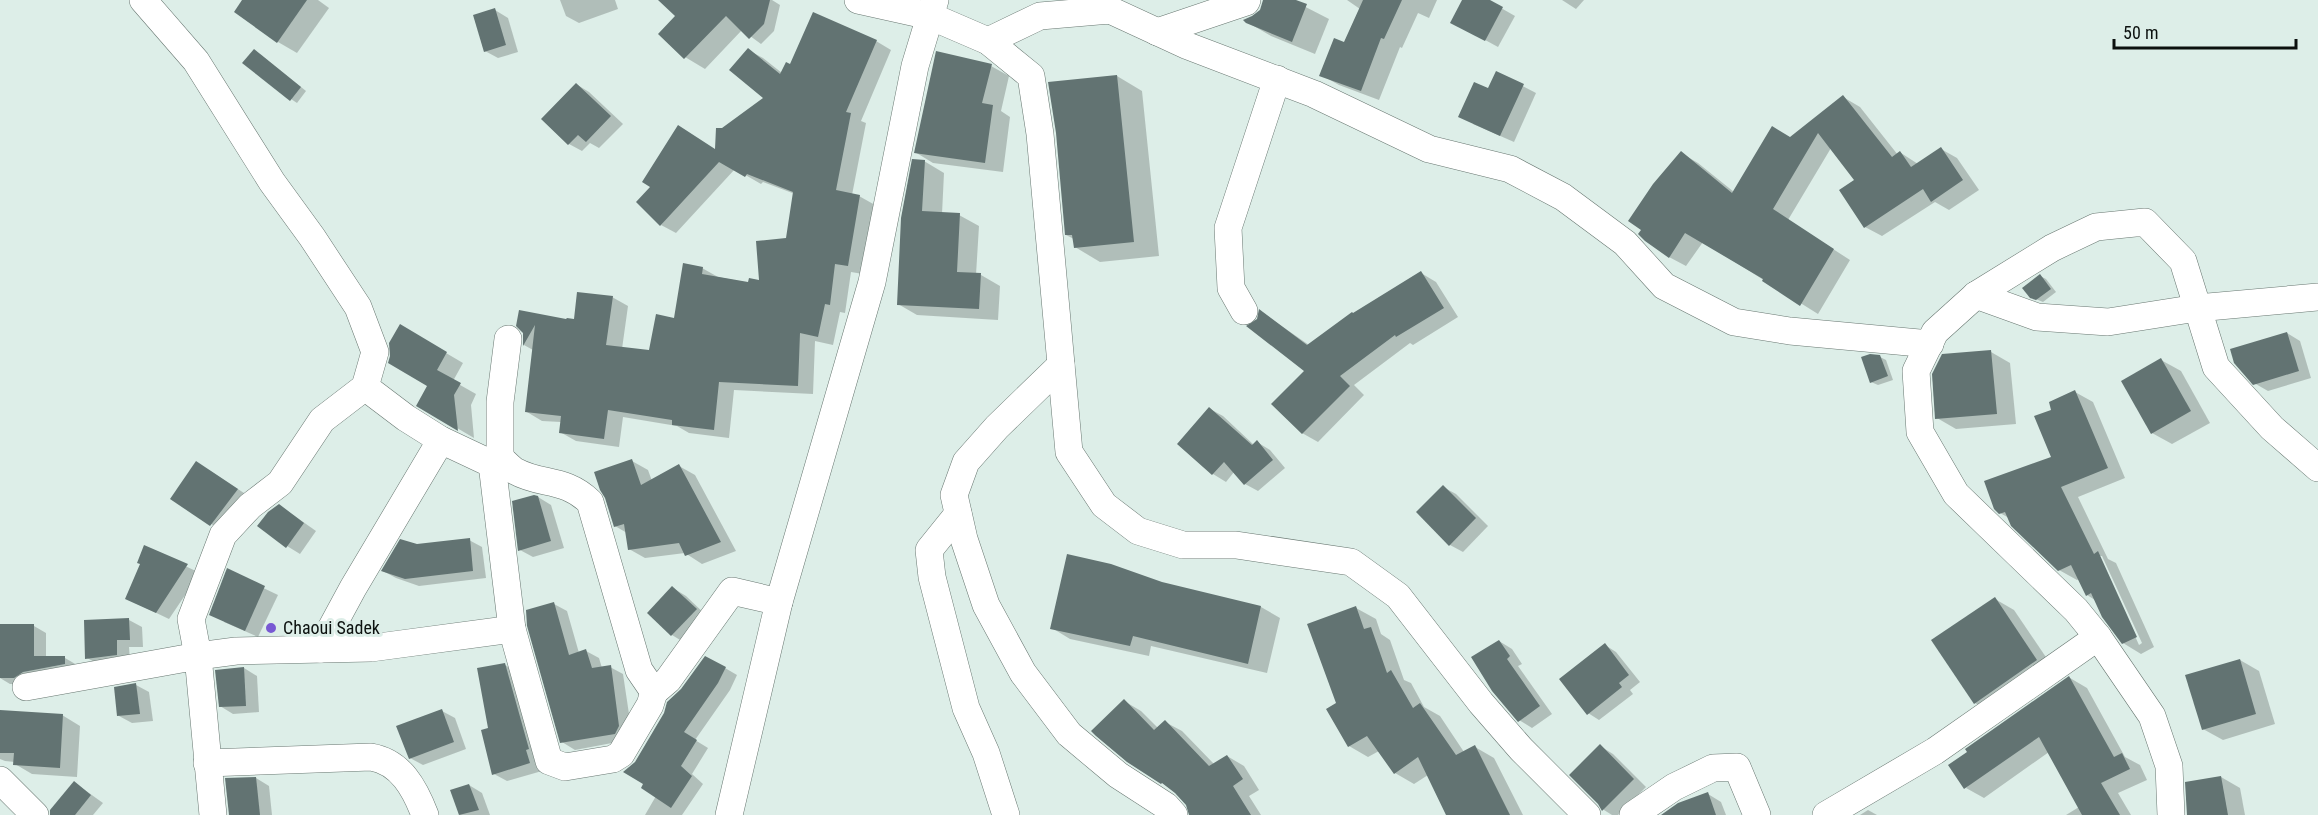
<svg xmlns="http://www.w3.org/2000/svg" width="2318" height="815" viewBox="0 0 2318 815" font-family="'Roboto Condensed',sans-serif">
	<style>
		.shadow { fill: #0003; fill-rule: evenodd }
		.building { fill: #627372 }
		.lines { fill: none; stroke-linecap: round; stroke-linejoin: round }
		.minor-casing { stroke: #687771; stroke-width: 28 }
		.minor { stroke: #fff; stroke-width: 27 }
		.poi-dot { fill: #7859d3; stroke: #ddeee8; stroke-width: 2 }
		.labels { text-anchor: middle; stroke-width: 6; stroke-linejoin: round; paint-order: stroke }
		.poi-label { font-size: 18px; fill: #0c110f; stroke: #ddeee8; text-anchor: start }
	</style>
	<rect width="100%" height="100%" fill="#ddeee8"/>
	<g class="shadow">
		<path d="M244,0H318L329,8L297,53L278,42Z"/>
		<path d="M560,0H615L618,9L579,23L566,16Z"/>
		<path d="M663,0H772L780,5L774,31L761,44L742,30L705,69L685,57L677,16Z"/>
		<path d="M1264,0H1292L1329,19L1315,54L1271,36L1247,22L1262,8Z"/>
		<path d="M1347,0H1437L1429,18L1418,13L1402,48L1400,47L1379,100L1339,85L1321,75L1344,43L1360,9Z"/>
		<path d="M1464,0H1487L1515,16L1498,47L1465,29Z"/>
		<path d="M1562,0H1584L1576,9Z"/>
		<path d="M495,10L508,18L518,52L498,58L485,51Z"/>
		<path d="M876,41L891,50L861,121L866,123L852,195L859,196L875,205L863,274L851,272L845,313L840,312L833,345L815,341L813,394L734,390L729,438L689,433L677,426L623,417L619,447L576,441L560,432L561,422L542,421L527,412L533,350L524,345V333L518,325L575,320L612,297L628,306L622,349L650,352L675,320L702,268L718,277L749,283L761,282L787,240L795,194L763,182L761,184L735,169L676,233L661,225L716,150L722,130L765,98L748,50L763,58L782,73L790,66Z"/>
		<path d="M260,54L306,91L297,103L291,99Z"/>
		<path d="M991,66L1009,76L1001,111L1010,117L1003,172L933,163L915,152Z"/>
		<path d="M1497,73L1536,93L1514,142L1473,124Z"/>
		<path d="M1117,76L1142,91L1159,256L1100,262L1075,247L1074,239L1066,235Z"/>
		<path d="M576,84L589,92L623,124L599,148L590,143L582,151L569,144L543,119Z"/>
		<path d="M1843,97L1860,107L1898,155L1901,153L1918,164L1941,149L1957,158L1979,190L1949,210L1935,202L1882,236L1865,227L1857,180L1831,148L1788,220L1850,260L1818,314L1703,242L1686,266L1669,257L1681,153L1698,163L1734,192L1791,138Z"/>
		<path d="M924,161L944,173L942,214L959,215L979,226L976,275H981L1000,286L998,320L917,315L898,304Z"/>
		<path d="M1421,273L1436,282L1458,317L1413,345L1410,343L1354,385L1364,395L1318,442L1302,433L1306,371L1259,320L1260,311L1309,345Z"/>
		<path d="M2040,276L2046,279L2056,292L2043,302L2031,297Z"/>
		<path d="M400,326L463,363L453,381L476,394L471,405L474,438L418,405L429,385Z"/>
		<path d="M2287,333L2300,341L2311,378L2268,391L2254,383Z"/>
		<path d="M1991,352L2010,363L2016,424L1956,429L1937,418Z"/>
		<path d="M1880,357L1886,360L1893,380L1878,385L1871,382Z"/>
		<path d="M2161,360L2181,371L2210,423L2172,444L2152,433Z"/>
		<path d="M2075,392L2093,402L2125,478L2078,497L2108,559L2116,563L2154,647L2141,654L2123,643L2095,600L2087,595L2079,579L2077,580L2059,570L2009,518L2000,513L2053,458L2052,411ZM2099,556H2102L2142,643L2139,645Z"/>
		<path d="M1210,409L1223,416L1254,445L1257,442L1270,450L1285,468L1258,491L1245,484L1234,472L1226,482L1213,474Z"/>
		<path d="M632,461L648,470L652,481L679,466L695,475L736,551L702,564L685,553L645,558L629,549L627,533L615,526Z"/>
		<path d="M209,470L250,497L224,532L172,499Z"/>
		<path d="M1443,487L1456,494L1488,526L1463,552L1450,545Z"/>
		<path d="M538,497L551,505L564,548L533,557L520,550Z"/>
		<path d="M279,505L316,531L300,554L287,546Z"/>
		<path d="M469,540L482,547L486,578L419,586L396,578L383,571L417,546Z"/>
		<path d="M145,547L200,573L169,619L127,599L142,564Z"/>
		<path d="M228,571L278,595L258,637L224,622Z"/>
		<path d="M1161,583L1261,607L1280,618L1267,673L1151,646L1149,656L1070,639L1052,628Z"/>
		<path d="M673,588L686,596L709,618L685,643L672,635L649,613Z"/>
		<path d="M1995,599L2014,610L2056,672L1995,714L1975,703L1933,640Z"/>
		<path d="M554,604L567,611L579,653L586,651L599,658L602,668L610,667L623,674L632,734L628,740L575,750L562,742Z"/>
		<path d="M1356,608L1376,619L1381,634L1390,640L1404,680L1411,683L1424,707L1440,716L1464,752L1475,747L1494,758L1523,815H1448L1428,775L1414,784L1395,773L1379,751L1368,757L1349,746L1337,704Z"/>
		<path d="M129,620L142,627L143,647H129L130,661L100,665L87,658Z"/>
		<path d="M0,625L34,626L46,633V658H65L77,665L27,684H10L0,678Z"/>
		<path d="M1499,641L1512,649L1522,664L1518,666L1552,714L1532,728L1519,720Z"/>
		<path d="M1605,645L1616,652L1640,682L1630,690L1633,694L1599,720L1588,713Z"/>
		<path d="M2240,660L2259,671L2275,724L2223,740L2203,729Z"/>
		<path d="M505,665L518,672L542,771L507,781L494,774L490,729Z"/>
		<path d="M244,668L257,676L259,712L233,714L220,706Z"/>
		<path d="M725,668L737,675L730,690L695,740L708,748L692,774L703,784L682,815H645L656,796L645,784L636,763Z"/>
		<path d="M2070,678L2087,688L2125,757L2140,765L2147,780L2118,793L2131,815H2066L2079,807L2049,752L1984,798L1966,788Z"/>
		<path d="M136,685L149,692L153,721L132,723L119,716L115,688Z"/>
		<path d="M1124,701L1141,711L1158,728L1165,722L1182,731L1214,764L1227,756L1244,766L1259,790L1249,796L1261,815H1191V811Z"/>
		<path d="M0,711L62,715L80,726L77,777L32,774L15,764V762L5,761L0,759Z"/>
		<path d="M442,711L455,718L466,749L423,765L410,758Z"/>
		<path d="M1600,746L1613,754L1646,787L1618,815H1612L1604,810L1599,803Z"/>
		<path d="M2221,777L2240,788L2245,815H2189Z"/>
		<path d="M256,778L269,786L272,815H230Z"/>
		<path d="M75,783L103,803L93,815H52Z"/>
		<path d="M469,785L482,793L490,815H460L452,791Z"/>
		<path d="M1708,794L1721,802L1726,815H1681Z"/>
		<path d="M1868,810L1877,815H1860Z"/>
	</g>
	<g class="building">
		<path d="M242,0H307L277,43L234,12Z"/>
		<path d="M658,0H770L764,24L749,39L726,16L684,59L658,34L675,16Z"/>
		<path d="M1263,0H1296L1307,4L1292,42L1246,23L1243,20L1252,16L1260,10Z"/>
		<path d="M1363,0H1402L1384,39L1381,38L1361,91L1319,76L1334,38L1344,42Z"/>
		<path d="M1462,0H1490L1503,7L1485,41L1450,23Z"/>
		<path d="M495,8L506,45L484,52L473,15Z"/>
		<path d="M813,12L877,40L846,112L851,113L836,190L860,195L848,266L835,264L830,305L825,304L818,337L800,333L798,386L719,382L714,430L672,425V420L608,410L604,439L559,433L561,416L525,412L535,325L523,346V333L516,326L519,310L566,319L567,318L574,319L577,292L613,296L606,345L649,350L656,314L674,318L683,263L703,267L702,274L748,282L749,278L759,280L756,241L786,238L793,192L747,174L745,177L719,162L660,226L636,202L650,187L642,182L678,125L715,149L716,128H722L763,98L729,70L748,48L780,74L786,62L790,64Z"/>
		<path d="M254,49L301,87L290,101L242,63Z"/>
		<path d="M936,51L992,64L982,103L993,105L985,163L914,153Z"/>
		<path d="M1496,71L1524,84L1500,136L1458,117L1474,82L1488,88Z"/>
		<path d="M1117,75L1134,242L1074,248L1072,235H1065L1056,133L1048,82Z"/>
		<path d="M576,83L611,116L586,142L578,135L568,145L541,119Z"/>
		<path d="M1843,95L1892,157L1900,151L1911,167L1941,147L1963,180L1931,202L1923,189L1864,228L1839,190L1854,180L1818,133L1773,209L1834,249L1800,306L1762,281L1763,279L1685,233L1669,258L1645,241L1638,234L1641,230L1628,221L1653,184L1681,151L1732,193L1772,126L1790,137Z"/>
		<path d="M912,159L925,160L922,211L960,213L957,272L981,273L979,309L897,305L901,218Z"/>
		<path d="M1421,271L1444,308L1396,337L1395,335L1340,376L1350,386L1302,434L1271,404L1304,371L1246,326L1257,319L1259,309L1307,345L1352,312L1353,313Z"/>
		<path d="M2040,274L2051,289L2036,300L2030,298L2022,288Z"/>
		<path d="M400,324L447,352L437,370L461,383L454,395L458,431L416,406L427,386L388,363L390,356L389,343Z"/>
		<path d="M2287,332L2299,371L2253,385L2234,363L2230,349Z"/>
		<path d="M1991,350L1997,414L1935,419L1932,374L1942,354Z"/>
		<path d="M1870,354L1880,355L1888,376L1870,383L1861,357Z"/>
		<path d="M2161,358L2191,411L2151,434L2121,381Z"/>
		<path d="M2075,390L2108,468L2061,487L2094,554L2098,551L2137,637L2122,644L2102,617L2091,593L2086,596L2071,565L2058,571L2011,526L2005,512L1999,514L1994,509L1984,481L2051,457L2034,416L2051,410L2049,402Z"/>
		<path d="M1209,407L1252,445L1257,440L1273,460L1244,485L1224,462L1212,475L1177,444Z"/>
		<path d="M632,459L641,485L679,464L721,542L685,556L679,543L628,550L624,524L614,527L605,498L600,490L594,472Z"/>
		<path d="M196,461L238,489L210,526L170,499Z"/>
		<path d="M1443,485L1476,518L1449,546L1416,512Z"/>
		<path d="M534,495L538,496L551,541L518,551L512,501Z"/>
		<path d="M279,504L304,523L286,548L257,526L268,512Z"/>
		<path d="M470,538L473,571L405,579L381,571L400,539L417,544Z"/>
		<path d="M144,545L188,564L156,613L125,599L140,564L137,563Z"/>
		<path d="M1067,554L1111,564L1162,582L1261,606L1248,664L1133,636L1130,646L1050,629Z"/>
		<path d="M227,568L265,586L245,631L209,615Z"/>
		<path d="M672,586L697,609L671,636L647,613Z"/>
		<path d="M1995,597L2037,660L1974,704L1931,640Z"/>
		<path d="M554,602L569,655L586,649L592,668L611,665L619,726L615,734L560,743L527,626L526,610Z"/>
		<path d="M1356,606L1364,629L1371,627L1387,673L1391,670L1413,708L1420,703L1456,755L1475,745L1510,815H1446L1418,757L1394,774L1367,736L1348,747L1326,709L1336,703L1307,624Z"/>
		<path d="M129,618L130,640H117V655L85,659L84,620Z"/>
		<path d="M0,624H34V656H65V664L23,672L14,678H0Z"/>
		<path d="M1499,640L1510,656L1507,659L1540,706L1518,722L1492,691L1471,657Z"/>
		<path d="M1605,643L1629,675L1619,683L1622,687L1587,715L1559,679Z"/>
		<path d="M705,656L726,667L718,683L684,732L697,740L681,766L692,776L671,808L641,788L643,784L623,772L635,762L664,713L667,702L681,689Z"/>
		<path d="M2240,659L2256,714L2202,730L2185,675Z"/>
		<path d="M505,663L529,749L526,750L530,763L492,775L481,730L488,728L477,668Z"/>
		<path d="M244,667L246,706L219,707L215,670Z"/>
		<path d="M2069,676L2114,757L2122,753L2130,769L2101,783L2120,815H2082L2039,737L1964,789L1948,765L1967,752L1965,749Z"/>
		<path d="M136,683L140,714L117,716L114,687Z"/>
		<path d="M1124,699L1154,730L1165,720L1209,766L1227,755L1243,779L1233,786L1251,815H1189L1186,805L1175,793L1162,783L1161,784L1127,762L1096,736L1091,731Z"/>
		<path d="M442,709L454,742L409,759L396,726Z"/>
		<path d="M0,710L63,714L60,768L13,765L14,753H0Z"/>
		<path d="M1600,744L1634,779L1602,811L1598,804L1569,775Z"/>
		<path d="M2221,776L2228,815H2187L2185,782Z"/>
		<path d="M256,777L260,815H229L225,778Z"/>
		<path d="M74,781L91,795L75,815H50V810Z"/>
		<path d="M469,784L479,810L459,815L450,790Z"/>
		<path d="M1708,792L1716,815H1661L1678,803Z"/>
	</g>
	<g class="lines">
		<g class="minor-casing">
			<g id="minor">
				<path d="M143,0L196,61L272,182L312,237L358,307L375,352L365,387L406,418L441,440L492,464L500,458C505,462 510,468 515,471C542,486 564,477 590,502L639,670L654,692L668,680L732,591L779,602L872,282L915,66L935,0"/>
				<path d="M858,0L930,16L988,41L1031,76L1040,134L1069,452L1104,505L1138,531L1183,545H1236L1351,562L1398,596L1481,703L1521,749L1587,815"/>
				<path d="M1157,32L1246,2L1247,0"/>
				<path d="M988,41L1040,16L1110,10L1188,46L1314,94L1429,149L1510,169L1563,197L1625,243L1664,286L1734,322L1790,331L1930,344"/>
				<path d="M1976,295L2037,317L2108,322L2197,308L2318,297"/>
				<path d="M1244,311L1231,288L1228,228L1277,79"/>
				<path d="M1061,365L997,427L966,462L954,495L964,539L986,605L1023,673L1069,734L1118,775L1166,806L1174,815"/>
				<path d="M365,387L322,420L280,483L250,506L223,535L191,619L198,656L236,651L371,648L512,629L492,464"/>
				<path d="M500,458V402L508,339"/>
				<path d="M958,514L929,550L932,577L966,708L986,753L1006,815"/>
				<path d="M512,629L549,761L565,767L613,759L621,754L650,705L654,692"/>
				<path d="M320,649L353,588L441,440"/>
				<path d="M26,687L198,656L213,815"/>
				<path d="M207,763L371,757C401,762 415,789 425,815"/>
				<path d="M0,780L35,815"/>
				<path d="M729,815L779,602"/>
				<path d="M1633,815L1674,787L1713,768L1737,767L1757,815"/>
				<path d="M1826,815L1935,751L2098,637"/>
				<path d="M2171,815L2169,766L2152,716L2098,637L2076,610L1956,494L1920,432L1916,371L1935,332L1976,295L2052,248L2096,227L2145,222L2183,261L2216,367L2272,428L2318,468"/>
			</g>
		</g>
		<use href="#minor" class="minor"/>
	</g>
	<circle class="poi-dot" cx="271" cy="628" r="6"/>
	<g class="labels">
		<g class="poi-label">
			<text x="283" y="634">Chaoui Sadek</text>
		</g>
	</g>
	<path d="M2114 39v9h182v-9" fill="none" stroke="#0c110f" stroke-width="3"/>
	<text x="2123" y="39" font-size="18" fill="#0c110f" stroke="#ddeee8" stroke-width="4.5" paint-order="stroke">50 m</text>
</svg>
